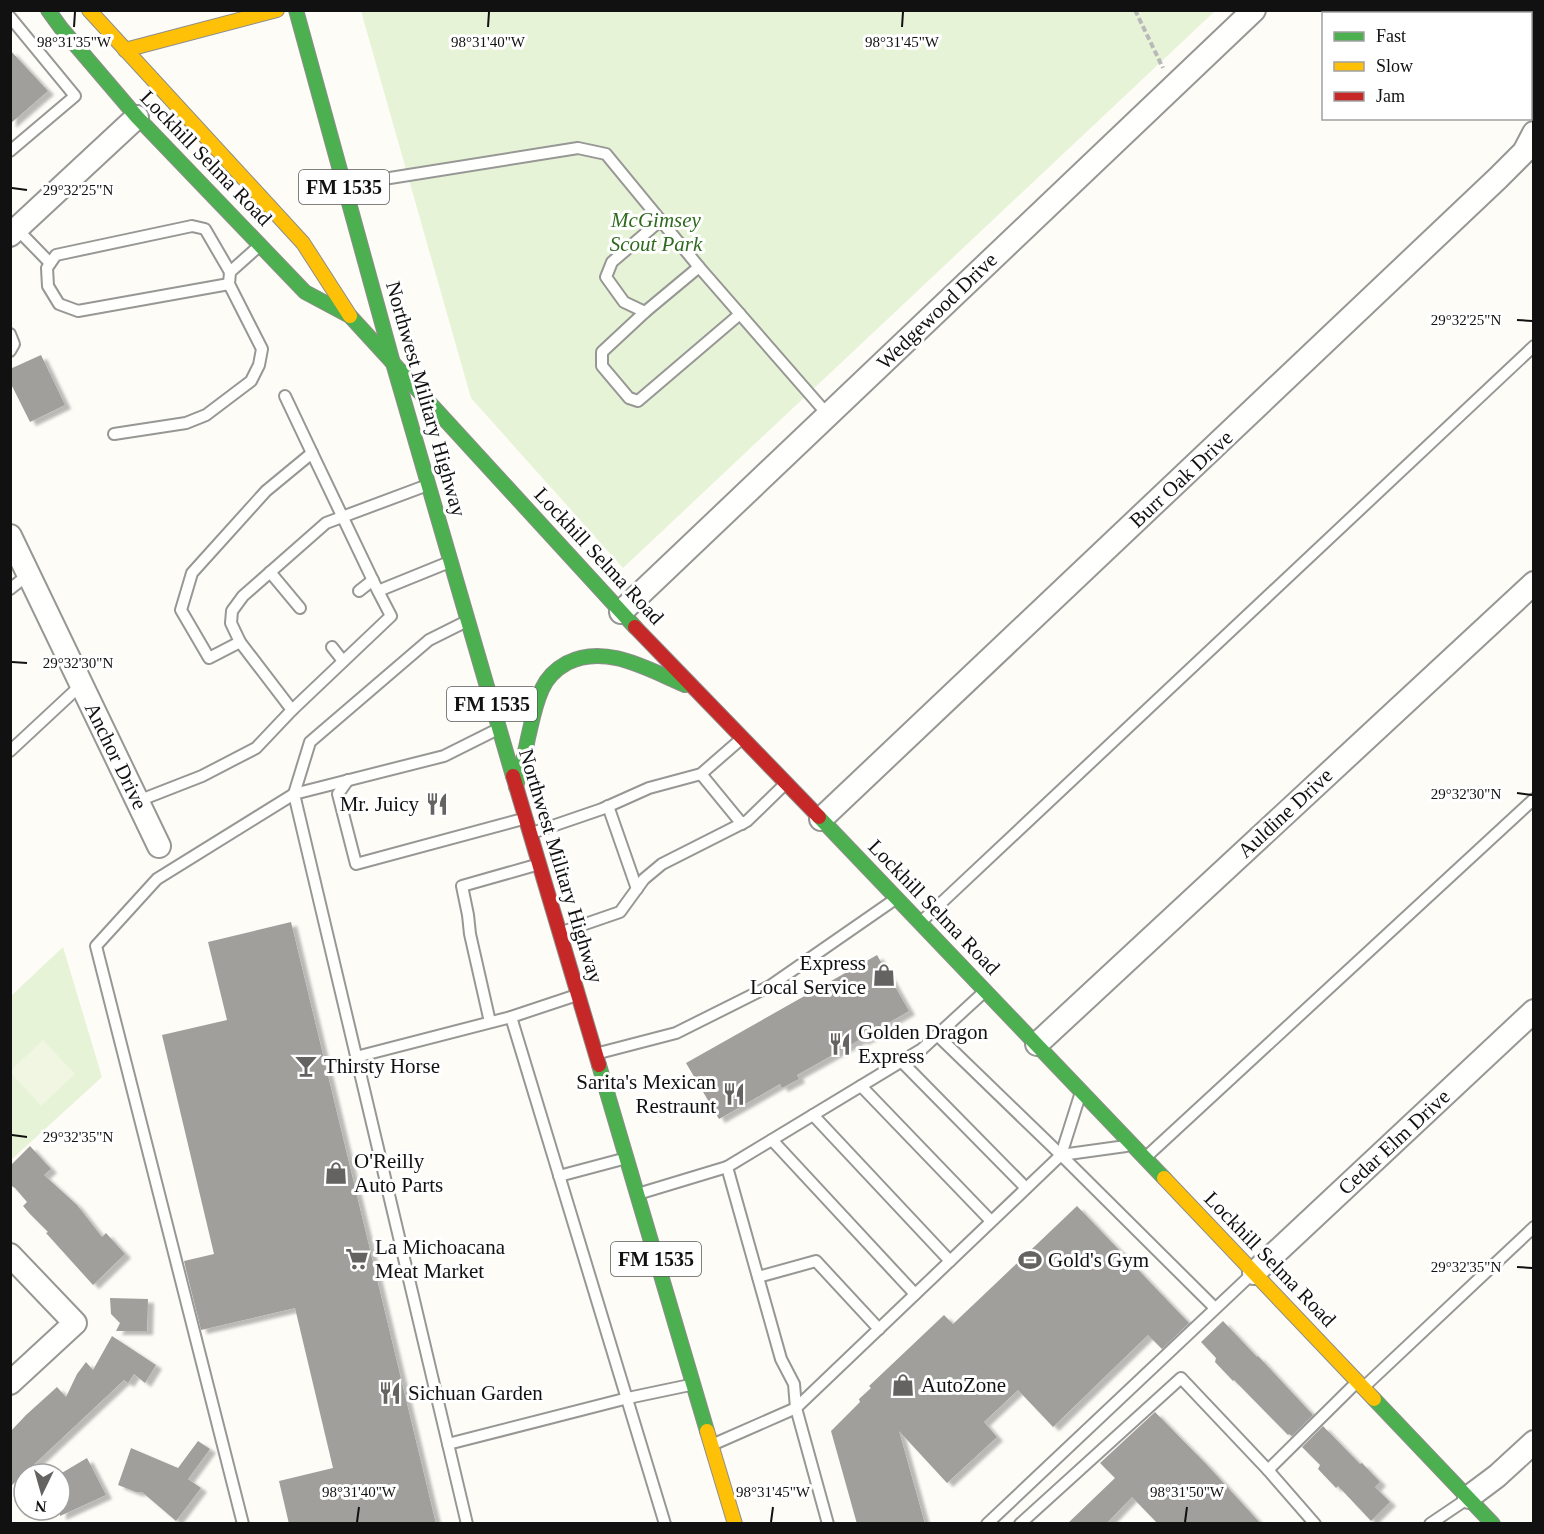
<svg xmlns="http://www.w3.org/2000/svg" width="1544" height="1534" viewBox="0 0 1544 1534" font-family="Georgia,serif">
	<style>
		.green { fill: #e7f3d7 }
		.pitch { fill: #f0f6e1 }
		.building { fill: #a19f9c; filter: url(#shadow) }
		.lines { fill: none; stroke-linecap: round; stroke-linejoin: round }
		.lane-casing { stroke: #979795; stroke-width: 14 }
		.street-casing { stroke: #979795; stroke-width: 26 }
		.fast-casing { stroke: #8e8d8b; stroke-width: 16 }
		.slow-casing { stroke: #8e8d8b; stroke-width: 16 }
		.jam-casing { stroke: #8e8d8b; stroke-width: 16 }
		.path { stroke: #b9b9b8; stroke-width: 4; stroke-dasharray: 6 3; stroke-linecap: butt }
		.lane { stroke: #fffffe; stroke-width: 10 }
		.street { stroke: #fffffe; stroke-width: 22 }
		.fast { stroke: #4caf50; stroke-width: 14 }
		.slow { stroke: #ffc107; stroke-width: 14 }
		.jam { stroke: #c62828; stroke-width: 14 }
		.ticks { fill: none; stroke: #111; stroke-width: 2 }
		.labels { text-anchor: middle; stroke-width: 6; stroke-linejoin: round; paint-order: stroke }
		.shield { fill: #fff; stroke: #585858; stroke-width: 1.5 }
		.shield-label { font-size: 20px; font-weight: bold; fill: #111 }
		.street-label { font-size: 21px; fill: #111; stroke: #fff }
		.park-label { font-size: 21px; font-style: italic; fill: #2f6b1f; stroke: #fff }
		.poi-label { font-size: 21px; fill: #111; stroke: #fff; text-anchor: start }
		.ticks-label { font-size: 15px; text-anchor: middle; fill: #111; stroke: #fff; stroke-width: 6; stroke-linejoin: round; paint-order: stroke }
	</style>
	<defs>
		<filter id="shadow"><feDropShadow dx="6" dy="4" stdDeviation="1.5" flood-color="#0004"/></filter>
	</defs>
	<rect width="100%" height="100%" fill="#fdfcf7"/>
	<g class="green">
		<path d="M361,11H1215L623,568L471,398Z"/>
		<path d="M63,947L102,1077L11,1160V996Z"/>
	</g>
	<path class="pitch" d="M43,1040L75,1074L41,1106L11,1073L10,1071Z"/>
	<g class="building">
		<path d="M10,50L48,91L10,124Z"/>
		<path d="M41,355L65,405L30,422L10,382V369Z"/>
		<path d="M291,922L436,1524H289L279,1481L333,1468L295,1308L201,1330L186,1270L184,1261L214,1254L162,1035L227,1020L208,942Z"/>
		<path d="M877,955L909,1011L878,1029L880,1032L862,1041L861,1039L797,1075L799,1079L782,1088L780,1084L719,1119L686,1063Z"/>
		<path d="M30,1146L51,1169L44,1175L77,1205L102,1237L106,1233L125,1254L93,1285L46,1233L48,1232L30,1214L23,1206L27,1202L15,1188L10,1185V1166Z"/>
		<path d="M1077,1206L1189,1323L1162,1349L1148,1335L1053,1427L1018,1390L984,1422L997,1437L947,1483L899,1431L925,1524H857L831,1431L860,1402L859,1399L871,1388L869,1386L944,1315L953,1324Z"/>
		<path d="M110,1298L148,1299L147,1331H116L120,1323L111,1314Z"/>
		<path d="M1223,1321L1257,1357L1258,1356L1313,1415L1292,1436L1289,1434L1288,1435L1234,1380L1233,1381L1215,1362L1216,1358L1201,1342Z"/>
		<path d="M112,1336L156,1365L145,1383L134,1374L128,1383L124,1380L10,1487V1432L26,1415L57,1387L66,1397L77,1374L86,1362L93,1370Z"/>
		<path d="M1155,1412L1208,1466L1261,1524H1158L1132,1497L1106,1524H1067L1115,1478L1100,1463Z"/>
		<path d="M1323,1426L1360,1464L1362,1463L1380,1482L1375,1487L1390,1502L1371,1521L1338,1486L1336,1488L1318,1469L1320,1465L1302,1447Z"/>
		<path d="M198,1441L210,1449L188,1479L201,1488L176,1521L142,1492H136L118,1485L131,1448L178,1468Z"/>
		<path d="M87,1458L106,1495L60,1516V1474Z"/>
	</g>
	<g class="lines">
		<g class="lane-casing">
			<g id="lane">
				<path d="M10,17L75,96L10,151"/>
				<path d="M346,185L578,148L606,154L699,267L828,415"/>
				<path d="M661,220L612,262L606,277L624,302L645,312L699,267"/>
				<path d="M15,227L50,263"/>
				<path d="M229,284L78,311L59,304L48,286L47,268L56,255L192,226L205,229L230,272"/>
				<path d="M645,312L602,352V366L629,398L638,401L740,314"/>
				<path d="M10,334L14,344L10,351"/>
				<path d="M285,396L312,453"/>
				<path d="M114,434L186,423L206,415L251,381L259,365L262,349L229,284L230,272L258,247"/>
				<path d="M270,572L300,608"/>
				<path d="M10,589L29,574"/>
				<path d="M359,591L373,580"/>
				<path d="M378,591L391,616L292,710L240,642L209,658L181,610L192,573L266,491L312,453L378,591L447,563"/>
				<path d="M240,642L231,623L232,611L243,596L326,523L425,486"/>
				<path d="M332,647L343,661"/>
				<path d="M10,751L82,684"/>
				<path d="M701,774L742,824"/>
				<path d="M348,780L338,794L356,864L523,819"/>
				<path d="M294,794L310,742L429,640L463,623"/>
				<path d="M294,794L444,756L496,730"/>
				<path d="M138,801L202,776L256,748L292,710"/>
				<path d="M608,806L637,889"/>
				<path d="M532,833L602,809L649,788L701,774L740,740"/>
				<path d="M923,920L1534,346"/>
				<path d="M562,932L620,912L644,879L662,864L747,821L784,785"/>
				<path d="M511,1017C562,1186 614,1354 665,1524"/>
				<path d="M490,1022L470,934L468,915L462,886L536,865"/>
				<path d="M937,1035L1061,1155L1215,1308"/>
				<path d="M599,1053L676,1033L770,986L894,900"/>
				<path d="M356,1057L511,1017L574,996"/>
				<path d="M902,1062L1026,1188"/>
				<path d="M861,1086L991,1221"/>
				<path d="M813,1115L950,1261"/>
				<path d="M772,1140L915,1294"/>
				<path d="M1061,1155L1126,1146"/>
				<path d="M1146,1157L1534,799"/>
				<path d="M559,1176L623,1159"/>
				<path d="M641,1193L727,1167"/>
				<path d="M758,1277L816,1261L879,1329"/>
				<path d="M1366,1385L1534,1227"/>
				<path d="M448,1444L628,1398L690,1385"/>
				<path d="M714,1444L796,1408L1061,1155L1080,1095"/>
				<path d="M243,1524L96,946L157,879L294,794L467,1524"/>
				<path d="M828,1524L796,1408L794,1384L781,1359L727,1167L922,1049L984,992"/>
				<path d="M987,1524L1251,1275"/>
				<path d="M1020,1524L1181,1378L1268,1470"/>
				<path d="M1315,1524L1268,1470L1355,1384"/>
				<path d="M1430,1524L1467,1499"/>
			</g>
		</g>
		<g class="street-casing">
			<g id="street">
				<path d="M10,235L137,117"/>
				<path d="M10,536L159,846"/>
				<path d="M621,612L1254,10"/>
				<path d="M821,819L1498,178L1524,152L1534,133"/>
				<path d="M1037,1044L1534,583"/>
				<path d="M10,1255L75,1323L10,1383"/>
				<path d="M1254,1273L1534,1011"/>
				<path d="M1469,1497L1497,1476L1534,1442"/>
			</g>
		</g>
		<g class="fast-casing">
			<g id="fast">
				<path d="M48,10L61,28L137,117L305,292L348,315"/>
				<path d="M296,10L393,363L513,776"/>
				<path d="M350,316L635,627"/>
				<path d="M516,787C520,771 525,754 528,738C532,721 535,704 542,689C547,678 556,669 567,663C606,643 649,670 685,685"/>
				<path d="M819,817L1164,1178"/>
				<path d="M599,1065L707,1431"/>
				<path d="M1374,1399L1493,1524"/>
			</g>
		</g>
		<g class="slow-casing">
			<g id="slow">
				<path d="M89,10L303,243L350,316"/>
				<path d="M125,50L277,10"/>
				<path d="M1164,1178L1374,1399"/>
				<path d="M707,1431L735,1524"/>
			</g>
		</g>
		<g class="jam-casing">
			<g id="jam">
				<path d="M635,627L819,817"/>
				<path d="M513,776L599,1065"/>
			</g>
		</g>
		<path class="path" d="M1135,10L1163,68"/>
		<use href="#lane" class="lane"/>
		<use href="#street" class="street"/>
		<use href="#fast" class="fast"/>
		<use href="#slow" class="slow"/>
		<use href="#jam" class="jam"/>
	</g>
	<path class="ticks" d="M74,27L75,12M488,27L489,12M902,27L903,12M12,188L27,190M1517,320L1532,321M12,662L27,663M1517,793L1532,795M12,1135L27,1137M1517,1267L1532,1268M357,1522L359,1507M771,1522L773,1507M1185,1522L1187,1507"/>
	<defs>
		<g id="restaurant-bare" transform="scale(1.8)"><path d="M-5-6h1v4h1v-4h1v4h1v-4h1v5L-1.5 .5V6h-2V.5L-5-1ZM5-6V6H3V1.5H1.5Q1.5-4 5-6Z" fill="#646362" stroke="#fff" stroke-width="2.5" paint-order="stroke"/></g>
		<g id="shop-bare" transform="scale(1.8)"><path d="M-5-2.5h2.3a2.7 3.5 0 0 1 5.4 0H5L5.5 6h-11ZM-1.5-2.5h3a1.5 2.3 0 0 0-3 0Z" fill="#646362" stroke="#fff" stroke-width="2.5" paint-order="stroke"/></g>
		<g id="bar-bare" transform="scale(1.8)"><path d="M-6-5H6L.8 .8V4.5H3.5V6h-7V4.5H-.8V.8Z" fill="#646362" stroke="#fff" stroke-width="2.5" paint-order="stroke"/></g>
		<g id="supermarket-bare" transform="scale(1.8)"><path d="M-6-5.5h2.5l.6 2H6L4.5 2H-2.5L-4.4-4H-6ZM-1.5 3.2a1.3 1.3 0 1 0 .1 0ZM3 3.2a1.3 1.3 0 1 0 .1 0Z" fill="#646362" stroke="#fff" stroke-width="2.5" paint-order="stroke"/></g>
		<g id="stadium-bare" transform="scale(1.8)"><path d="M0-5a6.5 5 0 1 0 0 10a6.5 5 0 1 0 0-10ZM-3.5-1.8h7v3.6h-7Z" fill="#646362" stroke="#fff" stroke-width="2.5" paint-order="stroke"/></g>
	</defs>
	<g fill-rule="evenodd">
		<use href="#restaurant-bare" x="437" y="804"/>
		<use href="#shop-bare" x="884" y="975"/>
		<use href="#restaurant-bare" x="840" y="1044"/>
		<use href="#bar-bare" x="306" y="1066"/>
		<use href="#restaurant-bare" x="734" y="1094"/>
		<use href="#shop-bare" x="336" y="1173"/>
		<use href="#supermarket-bare" x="357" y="1259"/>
		<use href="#stadium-bare" x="1030" y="1260"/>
		<use href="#shop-bare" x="903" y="1385"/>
		<use href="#restaurant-bare" x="390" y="1393"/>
	</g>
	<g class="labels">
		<g class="shield">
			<rect x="299" y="170" width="90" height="34" rx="4.5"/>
			<rect x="447" y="687" width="90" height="34" rx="4.5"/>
			<rect x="611" y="1242" width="90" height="34" rx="4.5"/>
		</g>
		<g class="shield-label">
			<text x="344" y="194">FM 1535</text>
			<text x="492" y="711">FM 1535</text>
			<text x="656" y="1266">FM 1535</text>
		</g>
		<g class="street-label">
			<text transform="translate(206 158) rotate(46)" y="7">Lockhill Selma Road</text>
			<text transform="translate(937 311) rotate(-44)" y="7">Wedgewood Drive</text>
			<text transform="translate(426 399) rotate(74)" y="7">Northwest Military Highway</text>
			<text transform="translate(1181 479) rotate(-43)" y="7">Burr Oak Drive</text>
			<text transform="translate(599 556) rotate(47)" y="7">Lockhill Selma Road</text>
			<text transform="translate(116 756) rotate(64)" y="7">Anchor Drive</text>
			<text transform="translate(1285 813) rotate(-43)" y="7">Auldine Drive</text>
			<text transform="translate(561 866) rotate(73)" y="7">Northwest Military Highway</text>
			<text transform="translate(934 907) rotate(46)" y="7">Lockhill Selma Road</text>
			<text transform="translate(1394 1142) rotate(-43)" y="7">Cedar Elm Drive</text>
			<text transform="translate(1270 1259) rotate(46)" y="7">Lockhill Selma Road</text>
		</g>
		<g class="park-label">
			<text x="656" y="227">McGimsey<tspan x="656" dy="24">Scout Park</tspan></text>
		</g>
		<g class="poi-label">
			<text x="419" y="811" text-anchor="end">Mr. Juicy</text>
			<text x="866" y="970" text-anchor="end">Express<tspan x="866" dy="24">Local Service</tspan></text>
			<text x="858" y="1039">Golden Dragon<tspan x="858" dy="24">Express</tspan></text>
			<text x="324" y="1073">Thirsty Horse</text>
			<text x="716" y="1089" text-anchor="end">Sarita's Mexican<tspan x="716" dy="24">Restraunt</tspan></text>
			<text x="354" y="1168">O'Reilly<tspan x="354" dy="24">Auto Parts</tspan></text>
			<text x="375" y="1254">La Michoacana<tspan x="375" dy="24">Meat Market</tspan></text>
			<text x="1048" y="1267">Gold's Gym</text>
			<text x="921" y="1392">AutoZone</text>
			<text x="408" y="1400">Sichuan Garden</text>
		</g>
	</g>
	<g class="ticks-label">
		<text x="74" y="47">98°31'35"W</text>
		<text x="488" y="47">98°31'40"W</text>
		<text x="902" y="47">98°31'45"W</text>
		<text x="78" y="195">29°32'25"N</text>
		<text x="1466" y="325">29°32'25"N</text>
		<text x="78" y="668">29°32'30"N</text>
		<text x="1466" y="799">29°32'30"N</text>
		<text x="78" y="1142">29°32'35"N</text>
		<text x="1466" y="1272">29°32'35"N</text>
		<text x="359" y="1497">98°31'40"W</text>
		<text x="773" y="1497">98°31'45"W</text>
		<text x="1187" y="1497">98°31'50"W</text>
	</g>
	<rect width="1544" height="1534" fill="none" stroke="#111111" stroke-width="24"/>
	<rect x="1322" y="12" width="210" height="108" fill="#ffffff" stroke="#a0a0a0" stroke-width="1.5"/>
	<rect x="1334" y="32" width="30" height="9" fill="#4caf50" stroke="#a0a0a0" stroke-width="1.5"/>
	<text x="1376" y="42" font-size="18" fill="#111111">Fast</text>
	<rect x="1334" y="62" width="30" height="9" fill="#ffc107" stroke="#a0a0a0" stroke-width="1.5"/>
	<text x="1376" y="72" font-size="18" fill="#111111">Slow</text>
	<rect x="1334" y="92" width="30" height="9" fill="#c62828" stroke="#a0a0a0" stroke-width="1.5"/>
	<text x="1376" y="102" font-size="18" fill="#111111">Jam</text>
	<g transform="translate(42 1492) rotate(185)"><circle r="28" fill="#ffffff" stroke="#a0a0a0" stroke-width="1.5"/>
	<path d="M0-4.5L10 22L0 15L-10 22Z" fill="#646362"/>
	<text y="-9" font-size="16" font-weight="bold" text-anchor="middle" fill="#111111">N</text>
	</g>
</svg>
